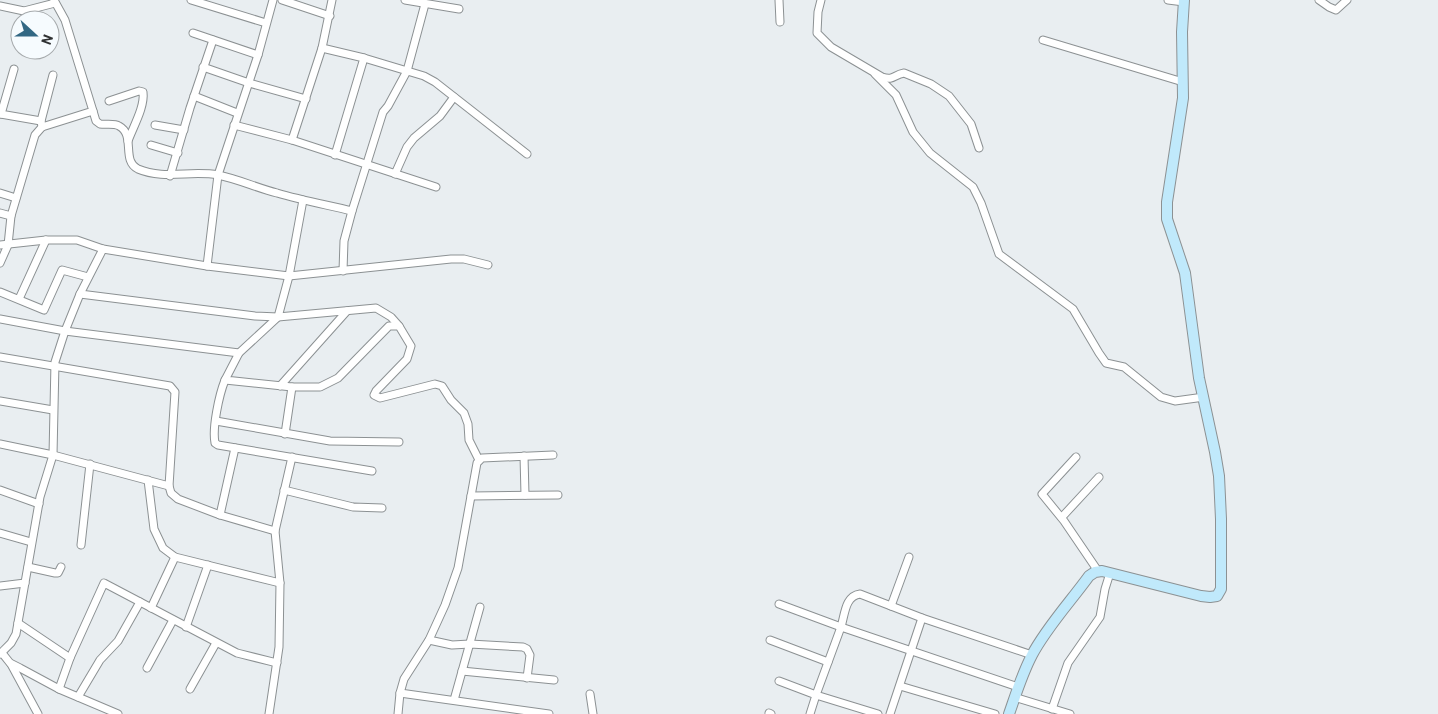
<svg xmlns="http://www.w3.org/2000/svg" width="1438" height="714" viewBox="0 0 1438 714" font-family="Barlow,sans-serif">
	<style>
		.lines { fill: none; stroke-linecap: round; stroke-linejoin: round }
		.street-casing { stroke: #8c9193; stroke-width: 9 }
		.secondary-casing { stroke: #8c9193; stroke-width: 12 }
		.street { stroke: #fff; stroke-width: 7 }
		.secondary { stroke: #c0e9fb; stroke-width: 10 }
	</style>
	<rect width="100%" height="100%" fill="#e9eef1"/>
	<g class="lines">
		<g class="street-casing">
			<g id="street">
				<path d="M191,0L266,23"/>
				<path d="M282,0L330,16"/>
				<path d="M405,0L459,9"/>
				<path d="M779,0L780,22"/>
				<path d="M821,0L818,12L817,33L831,47L882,77C894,81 893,75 904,73L931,84L949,96L971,124L979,148"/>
				<path d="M1168,0L1184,2"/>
				<path d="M1319,0L1329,7L1336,10L1347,0"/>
				<path d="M0,6L24,11L55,3"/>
				<path d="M193,33L258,55"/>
				<path d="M1043,40L1183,82"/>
				<path d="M322,48L332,0"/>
				<path d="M364,58L424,76L435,82L527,154"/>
				<path d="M203,67L249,83L306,99"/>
				<path d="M875,74L896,95L913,132L930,153L973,187L981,203L999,254L1073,309L1099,353L1106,363L1124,367L1161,397L1175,401L1204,397"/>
				<path d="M194,96L237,113"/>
				<path d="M109,101L139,91L143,92C145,107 133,127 128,141"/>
				<path d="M93,111L96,121L100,124C106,125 114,123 119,126C136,135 121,161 138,169C164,180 191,170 218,175C238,179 257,188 277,193C301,200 327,205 352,211"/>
				<path d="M0,114L41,121"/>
				<path d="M1,114L14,69"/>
				<path d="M155,125L184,130"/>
				<path d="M234,125L292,140L436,187"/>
				<path d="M42,127L41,121L53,75"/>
				<path d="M292,140L322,48L364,58L335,155"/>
				<path d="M151,145L178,153"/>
				<path d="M395,174L407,147L414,138L440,116L454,97"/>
				<path d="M170,176L190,108L213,40"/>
				<path d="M0,193L16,198"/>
				<path d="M0,213L11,216"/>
				<path d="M0,245L46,240H77L103,249L207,266L289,276L451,259H464L488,265"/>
				<path d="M0,263L8,245L11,216L35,135L42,127L93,111L65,20L54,0"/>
				<path d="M207,266L218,175L258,55L273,0"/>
				<path d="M343,271L344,241L352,211L383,112L388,106L407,71L425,4"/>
				<path d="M0,292L44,310L62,270L88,277"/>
				<path d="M80,294L255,316L278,317L376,308L391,317L399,326"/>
				<path d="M19,299L46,240"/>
				<path d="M0,319L65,331L239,353L225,380L292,387H320L338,378L389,326H399L411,346L407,359L376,391L374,395L380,398L435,384L442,386L451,400L464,413L468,424L469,440L479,460"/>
				<path d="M239,353L278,317L289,276L303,200"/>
				<path d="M0,357L170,386L175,392L169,486L171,493L178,499L220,515L275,531"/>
				<path d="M225,380C219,395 212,428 215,443L218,445L372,471"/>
				<path d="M280,386L347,311"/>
				<path d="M0,401L53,410"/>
				<path d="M216,421L330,441L399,442"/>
				<path d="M285,434L292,387"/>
				<path d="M0,444L53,455L169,486"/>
				<path d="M524,456L525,495"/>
				<path d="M1076,457L1042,494L1064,521L1098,571"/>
				<path d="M148,480L154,529L163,548L175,557L280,583"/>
				<path d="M0,490L39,504"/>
				<path d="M284,490L353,507L382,508"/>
				<path d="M471,496L558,495"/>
				<path d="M220,515L235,448"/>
				<path d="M1062,517L1099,477"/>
				<path d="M0,533L31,542"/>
				<path d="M81,545L90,464"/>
				<path d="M28,567L55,573H58L61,567"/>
				<path d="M0,586L25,583"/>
				<path d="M779,604L841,627C845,614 845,596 860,594L922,618"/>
				<path d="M891,606L909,557"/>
				<path d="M151,608L175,557"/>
				<path d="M18,623L70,658"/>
				<path d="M186,627L208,565"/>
				<path d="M429,640L452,645L470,644L523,647L527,649L530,655L527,678"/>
				<path d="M770,640L828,662"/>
				<path d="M2,653L10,663L20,668L59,689L118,714"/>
				<path d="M0,654L11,643L16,634L40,497L53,455L55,362L65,331L80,294L103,249"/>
				<path d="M11,664L38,714"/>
				<path d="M147,668L173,620"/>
				<path d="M462,671L554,680"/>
				<path d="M779,681L816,695L810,714"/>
				<path d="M900,686L995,714"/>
				<path d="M59,689L70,658L104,583L237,653L277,663"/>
				<path d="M190,689L216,643"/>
				<path d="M400,693L549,714"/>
				<path d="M590,694L593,714"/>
				<path d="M78,697L100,660L118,641L140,602"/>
				<path d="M1014,697L1070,714"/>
				<path d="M454,700L480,607"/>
				<path d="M1052,709L1068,663L1100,617L1105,589L1110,573"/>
				<path d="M769,713L771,714"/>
				<path d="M269,714L279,647L280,583L275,531L292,457"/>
				<path d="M398,714L400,693L404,679L429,640L445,605L458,568L477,463L482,458L553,455"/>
				<path d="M878,714L816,695L841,627L1018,687"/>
				<path d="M890,714L922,618L1032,655"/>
			</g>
		</g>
		<g class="secondary-casing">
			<path id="secondary" d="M1009,714C1016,694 1022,674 1032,655C1046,628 1071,601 1089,576L1095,572L1102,571L1201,596L1210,597L1217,596L1221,589V519L1219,476L1215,452L1199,378L1185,273L1167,219V202L1183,98L1182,32L1184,0"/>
		</g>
		<use href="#street" class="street"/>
		<use href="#secondary" class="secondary"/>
	</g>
	<g transform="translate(35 35) rotate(111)"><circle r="24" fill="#f6fbfe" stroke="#a6aaac"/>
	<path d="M0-4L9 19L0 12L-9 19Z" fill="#326783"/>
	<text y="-8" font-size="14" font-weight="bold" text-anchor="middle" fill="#2f3132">N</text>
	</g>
</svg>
